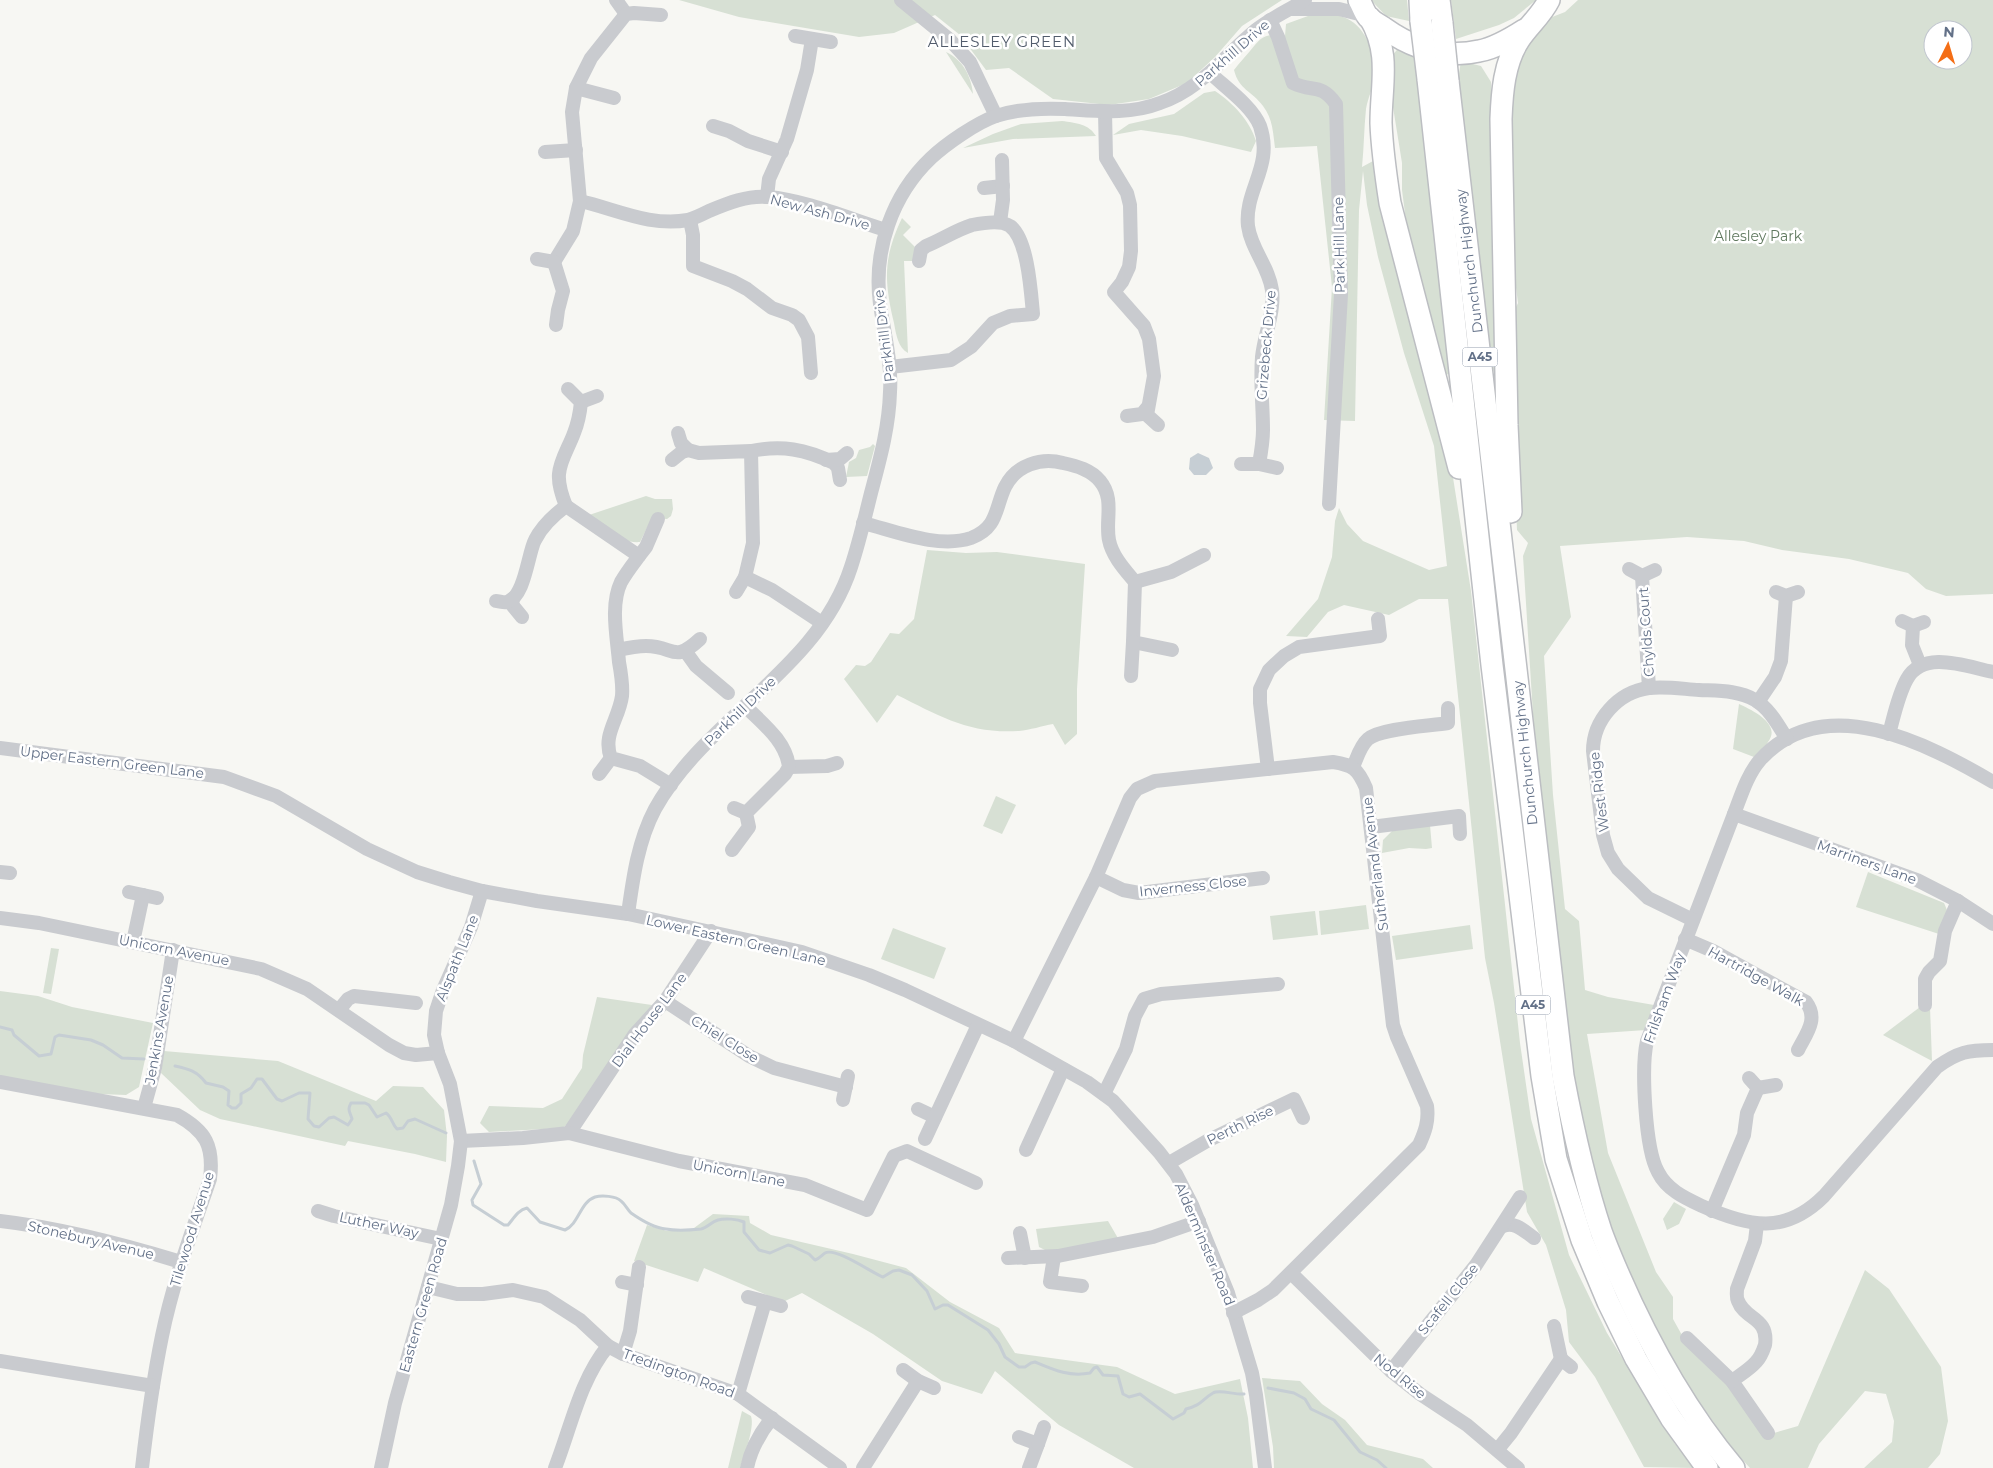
<svg xmlns="http://www.w3.org/2000/svg" width="1993" height="1468" viewBox="0 0 1993 1468" font-family="Montserrat,sans-serif">
	<style>
		.green { fill: #d7e0d4; fill-rule: evenodd }
		.water { fill: #c6ced4 }
		.lines { fill: none; stroke-linecap: round; stroke-linejoin: round }
		.stream { stroke: #c6ced4; stroke-width: 3 }
		.highway-casing { stroke: #bcbec2; stroke-width: 24 }
		.minor { stroke: #c9cbcf; stroke-width: 14 }
		.highway { stroke: #fff; stroke-width: 21 }
		.highway-bridge-casing { stroke: #bcbec2; stroke-width: 24; stroke-linecap: butt }
		.highway-bridge { stroke: #fff; stroke-width: 21 }
		.labels { text-anchor: middle; stroke-width: 5; stroke-linejoin: round; paint-order: stroke }
		.shield { fill: #fff; stroke: #929cac; stroke-width: 1 }
		.shield-label { font-size: 12px; font-weight: bold; fill: #637188 }
		.street-label { font-size: 14px; fill: #637188; stroke: #fff }
		.park-label { font-size: 14px; fill: #60795f; stroke: #fff }
		.neighbourhood-label { font-size: 15px; letter-spacing: 1px; fill: #525c6c; stroke: #fff }
	</style>
	<rect width="100%" height="100%" fill="#f7f7f3"/>
	<g class="green">
		<path d="M679,0H1282L1242,26L1215,57L1187,83L1149,99L1109,105L1053,99L1009,68L986,70L960,35L935,15L894,33L859,37L739,17Z"/>
		<path d="M1371,0H1407L1409,21L1386,16Z"/>
		<path d="M1451,0H1536L1514,18L1499,25L1456,39Z"/>
		<path d="M1578,0H1993V594L1946,596L1926,589L1908,573L1849,559L1782,550L1744,541L1687,537L1560,546L1571,617L1544,656L1553,795L1565,909L1579,921L1585,990L1608,997L1654,1005L1646,1030L1587,1034L1608,1153L1656,1272L1673,1297V1319L1683,1337L1774,1433L1798,1426L1865,1270L1889,1289L1941,1367L1948,1421L1940,1454L1928,1468H1864L1892,1442L1894,1421L1886,1394L1865,1391L1819,1444L1808,1468H1750L1730,1446L1673,1364L1607,1230L1572,1094L1540,825L1523,556L1528,543L1517,530L1509,322L1518,303L1514,272L1507,115L1520,49L1547,19L1565,12ZM1933,30H1963V60H1933Z"/>
		<path d="M1308,16C1319,16 1333,13 1343,17C1365,24 1376,54 1375,75C1374,86 1368,97 1366,109C1364,128 1364,147 1362,167L1373,161L1382,176L1448,446L1471,591L1520,1043L1531,1119L1569,1255L1607,1333L1675,1444L1694,1468L1644,1467L1595,1377L1569,1342L1566,1310L1546,1245L1527,1212L1494,1003L1485,958L1448,599H1419L1389,615L1344,605L1328,612L1307,637L1286,636L1318,599L1332,557L1335,521L1339,508L1347,524L1363,541L1429,570L1447,566L1434,446L1404,353L1378,257L1367,205L1363,171L1359,210L1355,421L1324,420L1332,287L1317,146L1275,148C1273,133 1273,119 1263,106C1252,91 1239,90 1234,70C1239,63 1245,57 1250,51C1262,36 1265,33 1285,36L1286,24Z"/>
		<path d="M1401,45L1413,52L1421,76L1451,373L1441,377L1406,221L1402,190V163L1393,107L1391,57Z"/>
		<path d="M946,52C963,60 971,76 973,94Z"/>
		<path d="M1461,61L1481,66L1491,82L1500,391L1492,366L1458,80Z"/>
		<path d="M1215,91C1233,103 1250,121 1256,141L1251,152L1182,136L1141,130L1113,135L1129,124L1174,114L1204,93Z"/>
		<path d="M1062,121C1076,123 1089,124 1096,136L1013,139L963,148L993,134L1021,124Z"/>
		<path d="M902,218L911,227L903,235L916,248L913,261H904L908,353C898,348 896,334 894,323C884,281 883,258 902,218Z"/>
		<path d="M873,444L875,446L867,476L846,477L849,462L856,458L859,450L870,447Z"/>
		<path d="M646,496L655,499H672L673,509L671,516L667,519L652,518L640,542C621,544 602,526 586,516Z"/>
		<path d="M927,550L966,553L997,552L1085,564L1077,689V734L1065,745L1053,724C1042,726 1030,730 1019,731C968,734 940,716 897,695L877,723L844,679L856,665L865,666L871,662L890,633L899,634L914,619Z"/>
		<path d="M1739,704C1752,710 1782,724 1768,742C1765,748 1759,752 1754,757L1733,749Z"/>
		<path d="M996,796L1016,805L1002,834L983,826Z"/>
		<path d="M1430,825L1432,848L1426,849L1409,848L1382,853L1383,840L1392,831Z"/>
		<path d="M1868,872L1944,903L1947,910L1939,934L1856,907Z"/>
		<path d="M1366,905L1369,929L1321,935L1319,911Z"/>
		<path d="M1315,911L1318,935L1273,940L1270,916Z"/>
		<path d="M1470,925L1473,949L1396,960L1392,936Z"/>
		<path d="M893,928L946,948L934,979L881,959Z"/>
		<path d="M51,948L59,949L51,994L43,993Z"/>
		<path d="M0,991L38,996L72,1007L153,1023L139,1087L126,1095L99,1094L0,1076Z"/>
		<path d="M597,997L652,1005L573,1121L562,1128L489,1132L480,1123L489,1106L543,1108L562,1099L582,1068L583,1055Z"/>
		<path d="M1920,1007H1930L1932,1061L1883,1035Z"/>
		<path d="M164,1051L278,1061L376,1101L393,1086L423,1087L444,1110L447,1136L446,1162L415,1154L348,1141L345,1146L220,1119L200,1110L161,1073Z"/>
		<path d="M1674,1202L1686,1209L1679,1224L1667,1230L1663,1219Z"/>
		<path d="M713,1214L749,1216L750,1223L771,1235L853,1254L906,1268L950,1302L999,1328L1015,1353L1117,1367L1175,1394L1240,1379L1248,1418L1253,1468H1134L1059,1425L995,1371L982,1394L942,1381L873,1334L802,1293L783,1302L704,1268L698,1282L634,1261L647,1225L667,1231H693L694,1228Z"/>
		<path d="M1108,1221L1119,1240L1049,1252L1039,1247L1036,1229Z"/>
		<path d="M1262,1378L1300,1381L1322,1404L1345,1420L1367,1445L1423,1459L1433,1468H1274L1273,1447Z"/>
		<path d="M742,1411L751,1416C755,1428 744,1455 740,1468H728Z"/>
	</g>
	<path class="water" d="M1198,453L1209,458L1213,468L1206,475H1194L1189,469L1190,458Z"/>
	<g class="lines">
		<g class="stream">
			<path d="M0,1027L12,1030L14,1035L39,1056L51,1054L55,1037L59,1035L91,1040L103,1045L122,1058L144,1059"/>
			<path d="M175,1066C189,1069 197,1071 206,1083L223,1087L229,1091L228,1105L232,1108H236L241,1103V1094L251,1088L257,1079H262L277,1099L282,1101L299,1093H310L308,1119L314,1126L319,1127L329,1118L334,1117L348,1125L352,1119C350,1112 347,1110 351,1103H365L369,1105L377,1117L386,1113C392,1117 392,1124 397,1129L403,1128L408,1121L415,1119L446,1133"/>
			<path d="M474,1161L481,1184L472,1200L473,1205L504,1225H508C514,1218 518,1210 527,1208L540,1222L565,1230C579,1224 580,1202 595,1197C602,1195 616,1196 621,1201C625,1204 627,1209 631,1213C641,1220 654,1228 666,1229C676,1231 691,1230 701,1229C707,1228 711,1222 718,1220C725,1218 737,1219 744,1222V1232L759,1250L770,1253L788,1245L792,1246L809,1254L815,1260C820,1258 822,1255 825,1253C836,1247 872,1273 883,1277L893,1271L899,1270L912,1275L927,1291L935,1309L943,1305H948L988,1330L999,1344L1005,1357L1019,1367H1025L1031,1363L1035,1362C1054,1370 1069,1377 1090,1373L1094,1368L1097,1367L1103,1375L1118,1376L1123,1394L1129,1397L1140,1394L1173,1419L1184,1413L1186,1409C1202,1405 1201,1400 1213,1393C1219,1389 1235,1395 1244,1394"/>
			<path d="M1268,1388L1294,1393L1305,1399L1311,1409L1334,1420L1360,1452L1377,1460L1386,1468"/>
		</g>
		<g class="highway-casing">
			<g id="highway">
				<path d="M1359,0C1362,5 1364,12 1368,17C1372,21 1379,25 1384,28C1412,48 1444,59 1479,51C1495,48 1510,39 1524,30"/>
				<path d="M1420,0L1421,21"/>
				<path d="M1439,0L1442,23"/>
				<path d="M1370,18C1391,54 1381,84 1381,123C1382,150 1386,177 1390,203L1459,468"/>
				<path d="M1428,79L1492,665L1542,1076L1556,1159L1582,1240L1608,1302L1636,1359L1671,1418L1707,1468"/>
				<path d="M1448,81L1563,1076C1573,1129 1584,1180 1601,1231C1606,1245 1612,1259 1618,1273C1648,1342 1685,1410 1734,1468"/>
				<path d="M1511,512L1507,425L1501,119C1502,93 1504,63 1519,40C1528,26 1541,16 1549,0"/>
			</g>
		</g>
		<g class="minor">
			<path d="M616,0L626,14"/>
			<path d="M901,0L950,40L970,62L996,116"/>
			<path d="M1291,9H1339L1367,16"/>
			<path d="M1270,20L1278,37L1293,83C1313,93 1320,82 1336,104L1341,294L1329,504"/>
			<path d="M795,36L831,42"/>
			<path d="M1210,73C1225,87 1253,107 1260,126C1274,166 1244,190 1248,226C1251,249 1269,267 1272,290C1275,311 1264,336 1262,357C1260,382 1263,406 1263,430C1263,441 1261,453 1259,464"/>
			<path d="M576,88L614,98"/>
			<path d="M1105,112L1106,158L1127,193L1130,205L1131,251L1129,267L1122,282L1114,292L1144,326L1149,339L1154,376L1147,415L1158,425"/>
			<path d="M713,126L729,131L748,141L782,152"/>
			<path d="M545,152L576,150"/>
			<path d="M984,188L1003,186"/>
			<path d="M767,197L769,179L787,139L807,70L812,39"/>
			<path d="M580,201C616,209 650,227 688,220C695,218 703,214 709,211C728,203 748,195 768,197C805,200 850,219 886,230"/>
			<path d="M690,220L693,235V266L732,281L747,289L772,308L792,315L799,320L808,337L811,373"/>
			<path d="M1000,222L1003,200L1002,160"/>
			<path d="M537,259L554,262"/>
			<path d="M554,262L573,231L580,201L572,112L576,88L591,58L626,14L634,13L661,15"/>
			<path d="M554,262L563,291L558,310L556,325"/>
			<path d="M890,367L951,360L971,347L993,323L1010,316L1033,314C1031,293 1028,239 1010,226C1001,220 982,223 972,225C956,230 941,240 926,246L921,250L919,261"/>
			<path d="M581,402L597,396"/>
			<path d="M1127,416L1142,414L1147,408"/>
			<path d="M678,433L681,443L688,450"/>
			<path d="M751,451C782,445 805,449 834,463L838,468L840,480"/>
			<path d="M672,460L682,452L688,450L699,453L751,451L753,543L745,577L772,590L822,623"/>
			<path d="M826,460L840,459L847,453"/>
			<path d="M1241,464H1259L1277,468"/>
			<path d="M566,506C562,496 558,485 559,474C560,460 569,447 574,433C578,423 580,413 581,402L568,389"/>
			<path d="M863,523C895,531 939,549 971,538C998,528 995,508 1005,487C1016,465 1041,457 1063,463C1077,466 1091,470 1100,481C1115,499 1105,520 1109,540C1112,556 1125,570 1135,582L1171,572L1204,555"/>
			<path d="M639,556L646,547L658,519"/>
			<path d="M1629,569L1642,576L1655,570"/>
			<path d="M1642,576L1649,688"/>
			<path d="M1135,582L1133,642L1172,650"/>
			<path d="M736,592L745,577"/>
			<path d="M1776,592L1786,596L1798,592"/>
			<path d="M512,599L513,606L522,617"/>
			<path d="M496,601C499,601 504,603 507,602C525,597 528,553 535,540C542,526 554,515 566,506L639,556C633,564 626,573 621,582C610,605 617,637 619,662C621,673 623,685 622,696C619,719 602,735 611,758L640,766L671,785"/>
			<path d="M1902,621L1913,626L1924,622"/>
			<path d="M1913,626L1912,645L1920,665"/>
			<path d="M618,650C627,648 637,646 646,646C675,646 673,664 700,639"/>
			<path d="M686,652L696,666L728,693"/>
			<path d="M1131,676L1133,642"/>
			<path d="M1758,702L1775,677L1781,661L1786,596"/>
			<path d="M1889,734C1894,716 1898,695 1907,679C1924,649 1967,667 1993,672"/>
			<path d="M0,748L224,777L276,796L367,849L417,872L449,882L482,891L537,901L628,914L802,952L869,975L905,990L1014,1041L1087,1082L1113,1101L1159,1152L1176,1174L1192,1205L1228,1293L1252,1373L1256,1395L1265,1468"/>
			<path d="M789,767L827,766L837,763"/>
			<path d="M1353,767C1357,758 1360,746 1368,739C1381,728 1430,726 1448,723V708"/>
			<path d="M1268,769L1260,703V689L1269,670L1284,656L1299,647L1380,636L1378,619"/>
			<path d="M599,774L611,758"/>
			<path d="M1993,782C1928,744 1824,689 1760,760C1747,775 1741,796 1734,814L1647,1041C1641,1067 1645,1149 1658,1172C1667,1190 1685,1198 1702,1206C1749,1227 1785,1235 1824,1196L1937,1067C1958,1052 1968,1050 1993,1050"/>
			<path d="M734,808L746,813"/>
			<path d="M1734,814L1917,880L1958,901L1993,924"/>
			<path d="M1371,827L1459,816L1460,834"/>
			<path d="M732,850L749,827L746,813L785,774L789,767C786,741 763,724 745,706"/>
			<path d="M0,872L10,873"/>
			<path d="M1096,877L1123,890L1139,893L1263,878"/>
			<path d="M129,892L157,898"/>
			<path d="M628,914C633,878 638,841 655,809C706,717 818,670 851,567C859,543 865,517 871,493C880,459 889,427 890,392C892,362 884,333 880,304C873,250 892,195 931,158C946,144 976,123 996,116C1017,109 1043,108 1065,109C1098,111 1129,115 1160,103C1201,89 1224,56 1256,30C1271,18 1289,10 1305,0"/>
			<path d="M0,918L39,923L261,969L307,989L389,1045L404,1053L416,1055L438,1053"/>
			<path d="M1693,920L1648,898L1618,869L1608,853L1603,835L1593,751C1593,720 1618,692 1649,688C1665,686 1683,689 1699,690C1718,691 1738,690 1755,700C1770,709 1778,725 1787,739"/>
			<path d="M1685,939L1713,951L1806,1002C1819,1019 1806,1034 1798,1050"/>
			<path d="M133,942L143,895"/>
			<path d="M665,1001L749,1056L774,1068L846,1087"/>
			<path d="M1925,1005V979L1929,972L1940,961L1945,931L1958,901"/>
			<path d="M339,1010L348,999L354,996L416,1003"/>
			<path d="M1014,1041L1096,877L1130,798L1137,789L1155,781L1333,762C1353,765 1358,769 1366,788L1393,1025L1397,1037L1427,1106C1429,1121 1425,1132 1419,1145L1273,1290L1258,1300L1233,1313"/>
			<path d="M0,1082L177,1115C206,1131 214,1146 210,1179C192,1231 173,1282 162,1336C153,1380 147,1424 142,1468"/>
			<path d="M1758,1088L1776,1085"/>
			<path d="M1104,1094L1126,1049L1135,1016L1144,999L1161,994L1278,984"/>
			<path d="M843,1100L848,1076"/>
			<path d="M144,1108L155,1068L173,950"/>
			<path d="M918,1109L935,1117"/>
			<path d="M569,1133L635,1034L665,1001L711,931"/>
			<path d="M925,1139L978,1025"/>
			<path d="M461,1141L523,1138L569,1133L679,1161L805,1185L867,1210L894,1156L907,1151L976,1183"/>
			<path d="M1026,1150L1063,1069"/>
			<path d="M1169,1163L1207,1141L1294,1099L1303,1118"/>
			<path d="M318,1211L334,1216L441,1239"/>
			<path d="M1712,1211L1744,1135L1747,1113L1758,1088L1749,1078"/>
			<path d="M0,1221C62,1228 122,1244 181,1262"/>
			<path d="M1757,1224L1755,1241L1737,1289C1737,1293 1736,1297 1738,1301C1745,1320 1769,1317 1765,1345C1763,1351 1761,1357 1756,1362C1750,1369 1740,1375 1732,1381L1768,1433"/>
			<path d="M1503,1226C1515,1221 1524,1231 1534,1238"/>
			<path d="M1020,1233L1025,1258"/>
			<path d="M1054,1257L1050,1282L1082,1286"/>
			<path d="M1008,1258L1058,1256L1153,1237L1199,1221"/>
			<path d="M1291,1273L1391,1371L1420,1394L1467,1425L1518,1468"/>
			<path d="M622,1282L637,1285"/>
			<path d="M428,1287L457,1294H483L513,1290L544,1297L580,1320L608,1346L623,1354L738,1394L840,1468"/>
			<path d="M748,1297L781,1306"/>
			<path d="M1554,1326L1561,1359"/>
			<path d="M1687,1338L1732,1381"/>
			<path d="M623,1354L630,1331L639,1267"/>
			<path d="M0,1361L153,1386"/>
			<path d="M903,1370L918,1381L934,1388"/>
			<path d="M1391,1371L1476,1265L1520,1197"/>
			<path d="M738,1394L765,1302"/>
			<path d="M1019,1437L1038,1444L1029,1468"/>
			<path d="M1038,1444L1044,1427"/>
			<path d="M1498,1449L1511,1433L1561,1359L1571,1367"/>
			<path d="M381,1468L395,1403L451,1205L458,1166L461,1141L450,1084L438,1053L434,1035L436,1011L443,990L471,927L482,891"/>
			<path d="M555,1468C571,1427 580,1380 608,1346"/>
			<path d="M747,1468C751,1448 760,1433 772,1418"/>
			<path d="M863,1468L918,1381"/>
		</g>
		<use href="#highway" class="highway"/>
		<g class="highway-bridge-casing">
			<g id="highway-bridge">
				<path d="M1421,21L1428,79"/>
				<path d="M1442,23L1448,81"/>
			</g>
		</g>
		<use href="#highway-bridge" class="highway-bridge"/>
	</g>
	<g class="labels">
		<g class="shield">
			<rect x="1462.5" y="347.5" width="35" height="19" rx="4"/>
			<rect x="1515.5" y="995.5" width="35" height="19" rx="4"/>
		</g>
		<g class="shield-label">
			<text x="1480" y="361">A45</text>
			<text x="1533" y="1009">A45</text>
		</g>
		<g class="street-label">
			<text transform="translate(1232 53) rotate(-41)" y="5">Parkhill Drive</text>
			<text transform="translate(820 212) rotate(15)" y="5">New Ash Drive</text>
			<text transform="translate(1339 245) rotate(-91)" y="5">Park Hill Lane</text>
			<text transform="translate(1469 261) rotate(-97)" y="5">Dunchurch Highway</text>
			<text transform="translate(884 336) rotate(-97)" y="5">Parkhill Drive</text>
			<text transform="translate(1266 345) rotate(-85)" y="5">Grizebeck Drive</text>
			<text transform="translate(1646 632) rotate(-94)" y="5">Chylds Court</text>
			<text transform="translate(740 711) rotate(-44)" y="5">Parkhill Drive</text>
			<text transform="translate(1525 753) rotate(-96)" y="5">Dunchurch Highway</text>
			<text transform="translate(112 762) rotate(7)" y="5">Upper Eastern Green Lane</text>
			<text transform="translate(1599 792) rotate(-97)" y="5">West Ridge</text>
			<text transform="translate(1867 862) rotate(20)" y="5">Marriners Lane</text>
			<text transform="translate(1375 864) rotate(-97)" y="5">Sutherland Avenue</text>
			<text transform="translate(1193 886) rotate(-6)" y="5">Inverness Close</text>
			<text transform="translate(736 940) rotate(13)" y="5">Lower Eastern Green Lane</text>
			<text transform="translate(174 950) rotate(11)" y="5">Unicorn Avenue</text>
			<text transform="translate(457 958) rotate(-68)" y="5">Alspath Lane</text>
			<text transform="translate(1756 976) rotate(29)" y="5">Hartridge Walk</text>
			<text transform="translate(1664 998) rotate(-70)" y="5">Frilsham Way</text>
			<text transform="translate(649 1020) rotate(-53)" y="5">Dial House Lane</text>
			<text transform="translate(159 1030) rotate(-80)" y="5">Jenkins Avenue</text>
			<text transform="translate(725 1039) rotate(32)" y="5">Chiel Close</text>
			<text transform="translate(1240 1125) rotate(-26)" y="5">Perth Rise</text>
			<text transform="translate(739 1173) rotate(11)" y="5">Unicorn Lane</text>
			<text transform="translate(379 1225) rotate(12)" y="5">Luther Way</text>
			<text transform="translate(192 1229) rotate(-73)" y="5">Tilewood Avenue</text>
			<text transform="translate(91 1240) rotate(13)" y="5">Stonebury Avenue</text>
			<text transform="translate(1205 1244) rotate(67)" y="5">Alderminster Road</text>
			<text transform="translate(1448 1299) rotate(-51)" y="5">Scafell Close</text>
			<text transform="translate(423 1305) rotate(-74)" y="5">Eastern Green Road</text>
			<text transform="translate(679 1373) rotate(20)" y="5">Tredington Road</text>
			<text transform="translate(1400 1376) rotate(39)" y="5">Nod Rise</text>
		</g>
		<g class="park-label">
			<text x="1758" y="241">Allesley Park</text>
		</g>
		<g class="neighbourhood-label">
			<text x="1002" y="47">ALLESLEY GREEN</text>
		</g>
	</g>
	<g transform="translate(1948 45) rotate(5)"><circle r="24" fill="#ffffff" stroke="#c1c6cf"/>
	<path d="M0-4L9 19L0 12L-9 19Z" fill="#f46e16"/>
	<text y="-8" font-size="14" font-weight="bold" text-anchor="middle" fill="#637188">N</text>
	</g>
</svg>
